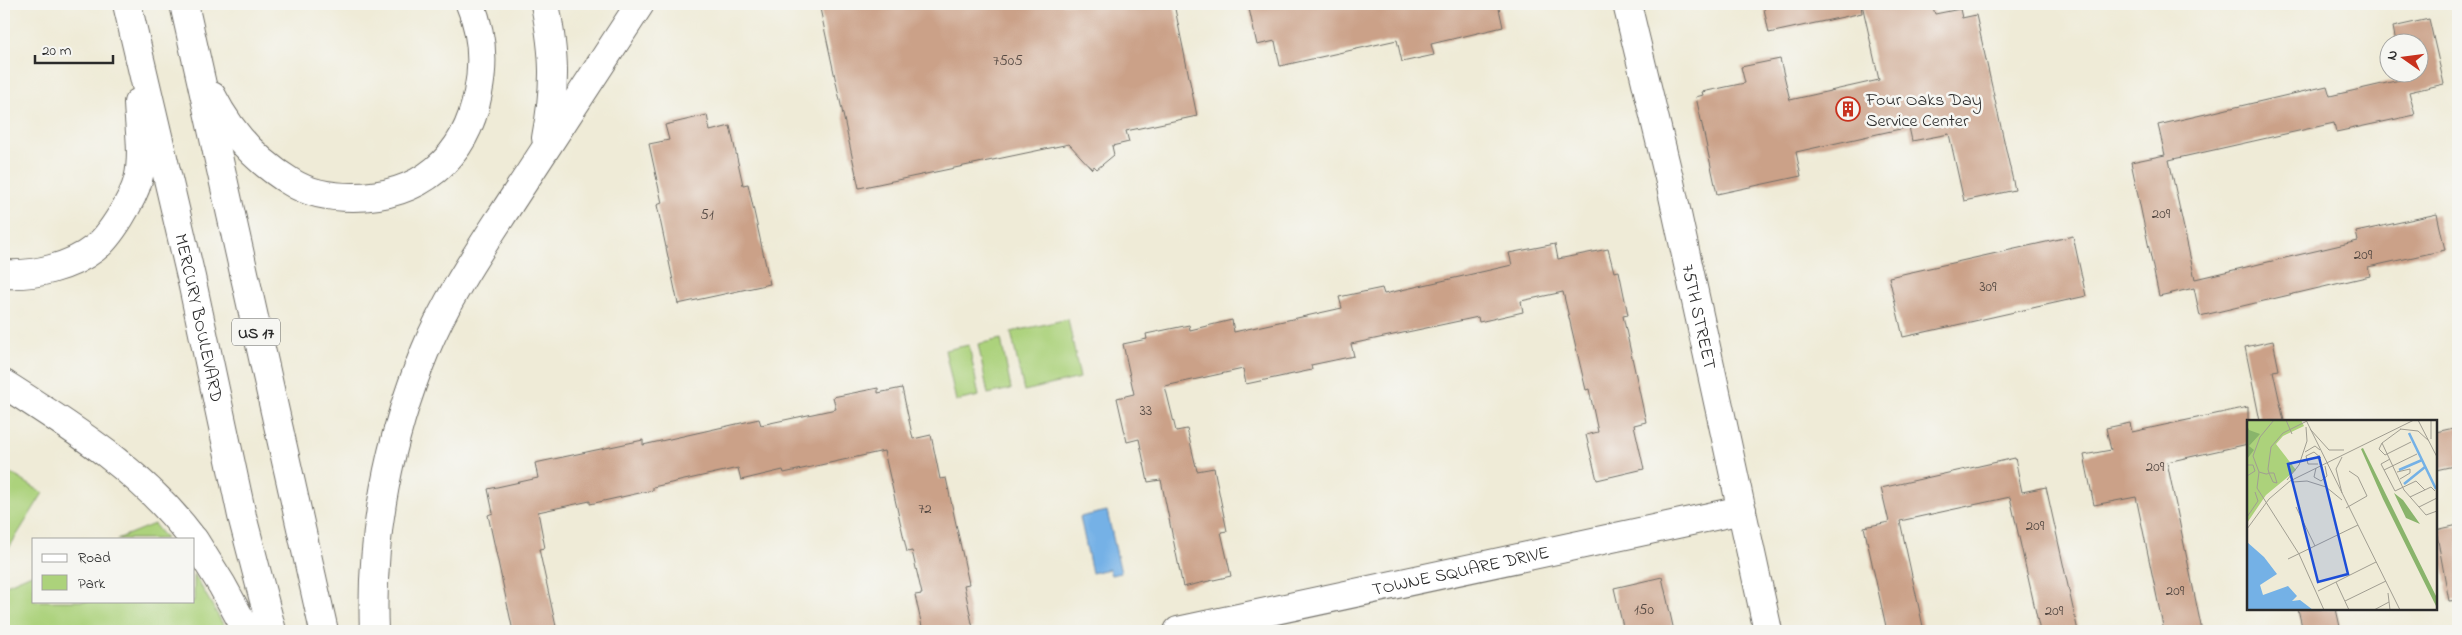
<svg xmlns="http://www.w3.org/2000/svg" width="2462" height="635" viewBox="0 0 2462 635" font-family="'Indie Flower',sans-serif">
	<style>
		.green { fill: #acd27b; stroke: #6c7e53 }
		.water { fill: #74b1e6; stroke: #506e88 }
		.building { fill: #cba188 }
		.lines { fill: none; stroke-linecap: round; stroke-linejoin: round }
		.minor-casing { stroke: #706e67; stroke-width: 30 }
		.tertiary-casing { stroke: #706e67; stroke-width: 30 }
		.trunk-casing { stroke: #706e67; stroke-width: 30 }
		.minor { stroke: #fff; stroke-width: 28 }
		.tertiary { stroke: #fff; stroke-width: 28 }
		.trunk { stroke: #fff; stroke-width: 28 }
		.labels { text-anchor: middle; stroke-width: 5; stroke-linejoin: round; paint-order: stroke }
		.number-label { font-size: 15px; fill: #534842 }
		.shield { fill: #f6f6f2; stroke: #686867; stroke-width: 1 }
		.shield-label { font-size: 16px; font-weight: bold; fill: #2b2b2b }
		.poi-label { font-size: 18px; fill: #2b2b2b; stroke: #f6f6f2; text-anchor: start }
		.street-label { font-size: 18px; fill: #2b2b2b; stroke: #f6f6f2 }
		.inset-river { fill: none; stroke: #74b1e6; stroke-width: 2.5 }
		.inset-road { fill: none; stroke: #a19e92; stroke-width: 1 }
		.view { fill: #1d4ed8; fill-opacity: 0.15; stroke: #1d4ed8; stroke-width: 2.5 }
		.inset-edge { fill: none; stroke: #2b2b2b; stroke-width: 2.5 }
	</style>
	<rect width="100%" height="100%" fill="#f6f6f2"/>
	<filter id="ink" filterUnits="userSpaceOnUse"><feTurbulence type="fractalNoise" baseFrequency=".02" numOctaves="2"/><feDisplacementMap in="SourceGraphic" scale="10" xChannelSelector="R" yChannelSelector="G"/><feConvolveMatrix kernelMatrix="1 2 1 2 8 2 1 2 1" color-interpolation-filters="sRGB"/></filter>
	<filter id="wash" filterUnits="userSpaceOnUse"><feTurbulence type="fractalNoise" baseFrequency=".0096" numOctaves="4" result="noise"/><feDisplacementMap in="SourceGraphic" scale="20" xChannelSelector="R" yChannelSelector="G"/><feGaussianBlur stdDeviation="1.12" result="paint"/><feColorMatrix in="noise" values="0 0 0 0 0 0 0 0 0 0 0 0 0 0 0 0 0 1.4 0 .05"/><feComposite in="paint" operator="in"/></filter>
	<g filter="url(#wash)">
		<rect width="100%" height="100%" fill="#efebd7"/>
		<g class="green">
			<path d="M1068,319L1080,378L1024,391L1011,332Z"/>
			<path d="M1001,339L1011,389L988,394L978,344Z"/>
			<path d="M969,345L979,396L956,401L945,350Z"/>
			<path d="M4,469L43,493L4,556Z"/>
			<path d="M154,524L166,539H117Z"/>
			<path d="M34,573V601H194V574L227,631H4V586Z"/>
		</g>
		<path class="water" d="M1107,511L1121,573L1111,575L1109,569L1092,573L1080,517Z"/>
		<g id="blocks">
			<g class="building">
				<path d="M819,4H1174L1197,116L1126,131L1129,142L1112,146L1114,155L1097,169L1094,166L1092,169L1069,144L859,188Z"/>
				<path d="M1248,4H1498L1503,27L1431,44L1434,55L1402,62L1397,40L1280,66L1275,41L1257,45Z"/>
				<path d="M1763,4H1861L1862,13L1769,33Z"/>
				<path d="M1862,4H1932L1935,14L1960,9L1962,18L1976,15L2015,190L1964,201L1949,134L1912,141L1909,127L1796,152L1801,176L1717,194L1696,97L1703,95L1702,92L1745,83L1741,67L1780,59L1790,100L1879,80Z"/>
				<path d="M2429,19L2444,84L2409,92L2415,115L2336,132L2334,123L2169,160L2195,279L2358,241L2356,232L2437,214L2445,250L2368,267L2370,276L2200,316L2194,288L2159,296L2131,162L2165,155L2158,125L2327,86L2330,96L2404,79L2403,72H2420V42H2396L2393,27Z"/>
				<path d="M707,115L710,131L730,126L743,185L748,184L770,284L678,304L657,205L662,203L649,144L669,140L665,125Z"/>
				<path d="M2073,236L2086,296L1903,337L1889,277Z"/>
				<path d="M1555,244L1558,259L1608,249L1614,272L1619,271L1628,315L1623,316L1646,422L1634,425L1644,469L1597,480L1586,435L1598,432L1589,389L1586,390L1563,292L1521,301L1523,312L1479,322L1478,317L1351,344L1354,356L1311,365L1312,370L1246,384L1243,369L1165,386L1176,431L1187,429L1197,471L1214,468L1227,531L1221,532L1231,576L1183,587L1161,480L1148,482L1139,439L1127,442L1117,398L1134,394L1123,344L1147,339L1146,334L1189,325L1190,330L1232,320L1234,332L1342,308L1339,297L1382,288L1384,294L1512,265L1509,253Z"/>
				<path d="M2273,341L2279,370L2273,371L2284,421H2260L2245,347Z"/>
				<path d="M878,388V393L902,388L913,439L931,435L940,479L946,478L969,584L964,585L973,628L960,631H923L915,595L922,594L912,551L907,552L884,451L784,473L783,470L741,480L738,468L653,487V490L590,504V501L538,512L545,548L539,549L557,631H513L488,515L493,513L488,489L538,478L535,463L643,440V445L759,419L761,425L836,409L833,397Z"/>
				<path d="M2248,407V444L2167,462L2202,631H2164L2136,497L2094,505L2084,455L2111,450L2106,428L2130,423L2132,432Z"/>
				<path d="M2458,427V465L2436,470V432Z"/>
				<path d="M2015,458L2022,492L2046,487L2078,631H2040L2010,497L1900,521L1924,631H1887L1864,527L1889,522L1881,488Z"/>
				<path d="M2458,525V600L2449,601L2436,530Z"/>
				<path d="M1662,577L1674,631H1624L1614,588Z"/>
				<path d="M2298,609H2336L2341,631H2303Z"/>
			</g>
		</g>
	</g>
	<g filter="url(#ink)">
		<use href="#blocks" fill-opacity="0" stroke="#706e67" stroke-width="1"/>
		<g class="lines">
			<g class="minor-casing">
				<g id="minor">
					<path id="s1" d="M1178,631L1742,510"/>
				</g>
			</g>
			<g class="tertiary-casing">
				<g id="tertiary">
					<path id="s2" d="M1627,4L1670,182L1768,631"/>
				</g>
			</g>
			<g class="trunk-casing">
				<g id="trunk">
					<path id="s3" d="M127,4L191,277L242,516L272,631"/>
					<path d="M184,4L324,631"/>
					<path d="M545,4C555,56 556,85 546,138"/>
					<path d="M212,96C230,132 256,161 291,182C308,193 332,197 353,197C419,197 466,159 478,93C484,63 482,32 470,4"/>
					<path d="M4,274C34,276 71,267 95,248C110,237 133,199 138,180C144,156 139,128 138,103"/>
					<path d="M4,384C73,428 143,472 193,539"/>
					<path d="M194,540L222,585L247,631"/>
					<path d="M374,631C370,536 389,438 425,351C447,297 481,248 512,200C555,134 598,69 640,4"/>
				</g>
			</g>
			<use href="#minor" class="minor"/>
			<use href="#tertiary" class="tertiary"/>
			<use href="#trunk" class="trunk"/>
		</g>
	</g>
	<defs>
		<g id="building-ring" transform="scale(1.25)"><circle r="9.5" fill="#f6f6f2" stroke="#c8321e" stroke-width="1.5"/><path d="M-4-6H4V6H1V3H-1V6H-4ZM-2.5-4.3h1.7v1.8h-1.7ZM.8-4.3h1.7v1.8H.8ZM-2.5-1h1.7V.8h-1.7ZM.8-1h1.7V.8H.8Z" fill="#c8321e"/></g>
	</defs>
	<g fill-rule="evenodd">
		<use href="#building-ring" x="1848" y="109"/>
	</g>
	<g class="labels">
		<g class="number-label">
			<text x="1008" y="65">7505</text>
			<text x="2161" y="218">209</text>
			<text x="707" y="219">51</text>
			<text x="2363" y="259">209</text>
			<text x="1988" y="291">309</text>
			<text x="1146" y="415">33</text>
			<text x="2155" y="471">209</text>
			<text x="925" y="513">72</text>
			<text x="2035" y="530">209</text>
			<text x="2175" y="595">209</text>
			<text x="1644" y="614">150</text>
			<text x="2054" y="615">209</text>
		</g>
		<rect class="shield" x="232" y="318.5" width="48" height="27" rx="4"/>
		<g class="shield-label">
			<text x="256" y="338">US 17</text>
		</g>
		<g class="poi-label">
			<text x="1866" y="105">Four Oaks Day<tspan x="1866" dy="21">Service Center</tspan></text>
		</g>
		<g class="street-label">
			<text dy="6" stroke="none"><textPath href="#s2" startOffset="321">75TH STREET</textPath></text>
			<text dy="6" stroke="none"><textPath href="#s3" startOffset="322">MERCURY BOULEVARD</textPath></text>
			<text dy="6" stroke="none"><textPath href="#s1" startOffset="289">TOWNE SQUARE DRIVE</textPath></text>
		</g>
	</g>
	<g transform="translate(2247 420)">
		<rect width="190" height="190" fill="#efebd7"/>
		<path d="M0,0H54L57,6L36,16L29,24L49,50L19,75L0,103Z" fill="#acd27b"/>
		<path d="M0,5L2,10L13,14L2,26L7,30L0,39ZM116,28L190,178V188L136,79L114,29ZM147,73L156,80L173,104L159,98Z" fill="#89b46b"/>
		<path d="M0,122L17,137L30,154L13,165L16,175L41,166L50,176L45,181L53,180L66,190H0Z" fill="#74b1e6"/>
		<path class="inset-river" d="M162,13L189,69M152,50L175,40M157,64L178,47"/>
		<path class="inset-road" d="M27,0L13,17L6,36L12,52L10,68L52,134L77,190M39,0L45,14M59,0L153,190M171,0L190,37M63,9L82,30H97M153,9L171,11L182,21M154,9L135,23L157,70L179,95L190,91M184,19V0M135,23L132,29L138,35L164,22M58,32L68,26L73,30M95,37L89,49L95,73M143,39L134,44L148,71L169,61L178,70M71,44H61L59,36L67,32L74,38M0,45H6L8,51L0,56M69,48L67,57L74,61L80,56L78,46M137,50L170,34M12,52L19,54H20L22,53H27L30,63L26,62L22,53L21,49L24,27L36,13L60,1M150,52L163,49V53L153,59M40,60L52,45L60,21L59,7M46,62L60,61L79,67L95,80M163,77L184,67L188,71M49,87L68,126M172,87L190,78M99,88L120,76L111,57L102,51M0,97L11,81L8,72M0,109L22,79L43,61L167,0M41,139L111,105M89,162L102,190M71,171L129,142M141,173L143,190M98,181L139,161M127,190L142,182"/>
		<path class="view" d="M72,37L101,154L71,162L41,44Z"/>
		<rect width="190" height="190" class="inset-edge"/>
	</g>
	<rect width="2462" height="635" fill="none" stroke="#f6f6f2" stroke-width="20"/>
	<rect x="32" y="538" width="162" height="65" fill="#f6f6f2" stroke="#a5a5a2"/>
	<rect x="42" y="554" width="25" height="8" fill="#ffffff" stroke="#a5a5a2"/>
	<text x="78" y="562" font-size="15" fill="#2b2b2b">Road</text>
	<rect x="42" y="575" width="25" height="15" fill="#acd27b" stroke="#a5a5a2"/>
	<text x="78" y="588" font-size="15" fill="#2b2b2b">Park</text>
	<g transform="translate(2404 58) rotate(284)"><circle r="24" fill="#f6f6f2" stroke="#a5a5a2"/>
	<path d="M0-4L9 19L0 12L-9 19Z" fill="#c8321e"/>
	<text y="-8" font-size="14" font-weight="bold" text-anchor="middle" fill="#2b2b2b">N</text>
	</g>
	<path d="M35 55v8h78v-8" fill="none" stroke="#2b2b2b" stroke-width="2.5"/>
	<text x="42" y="55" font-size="15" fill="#2b2b2b" stroke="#f6f6f2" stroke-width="4" paint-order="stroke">20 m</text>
</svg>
